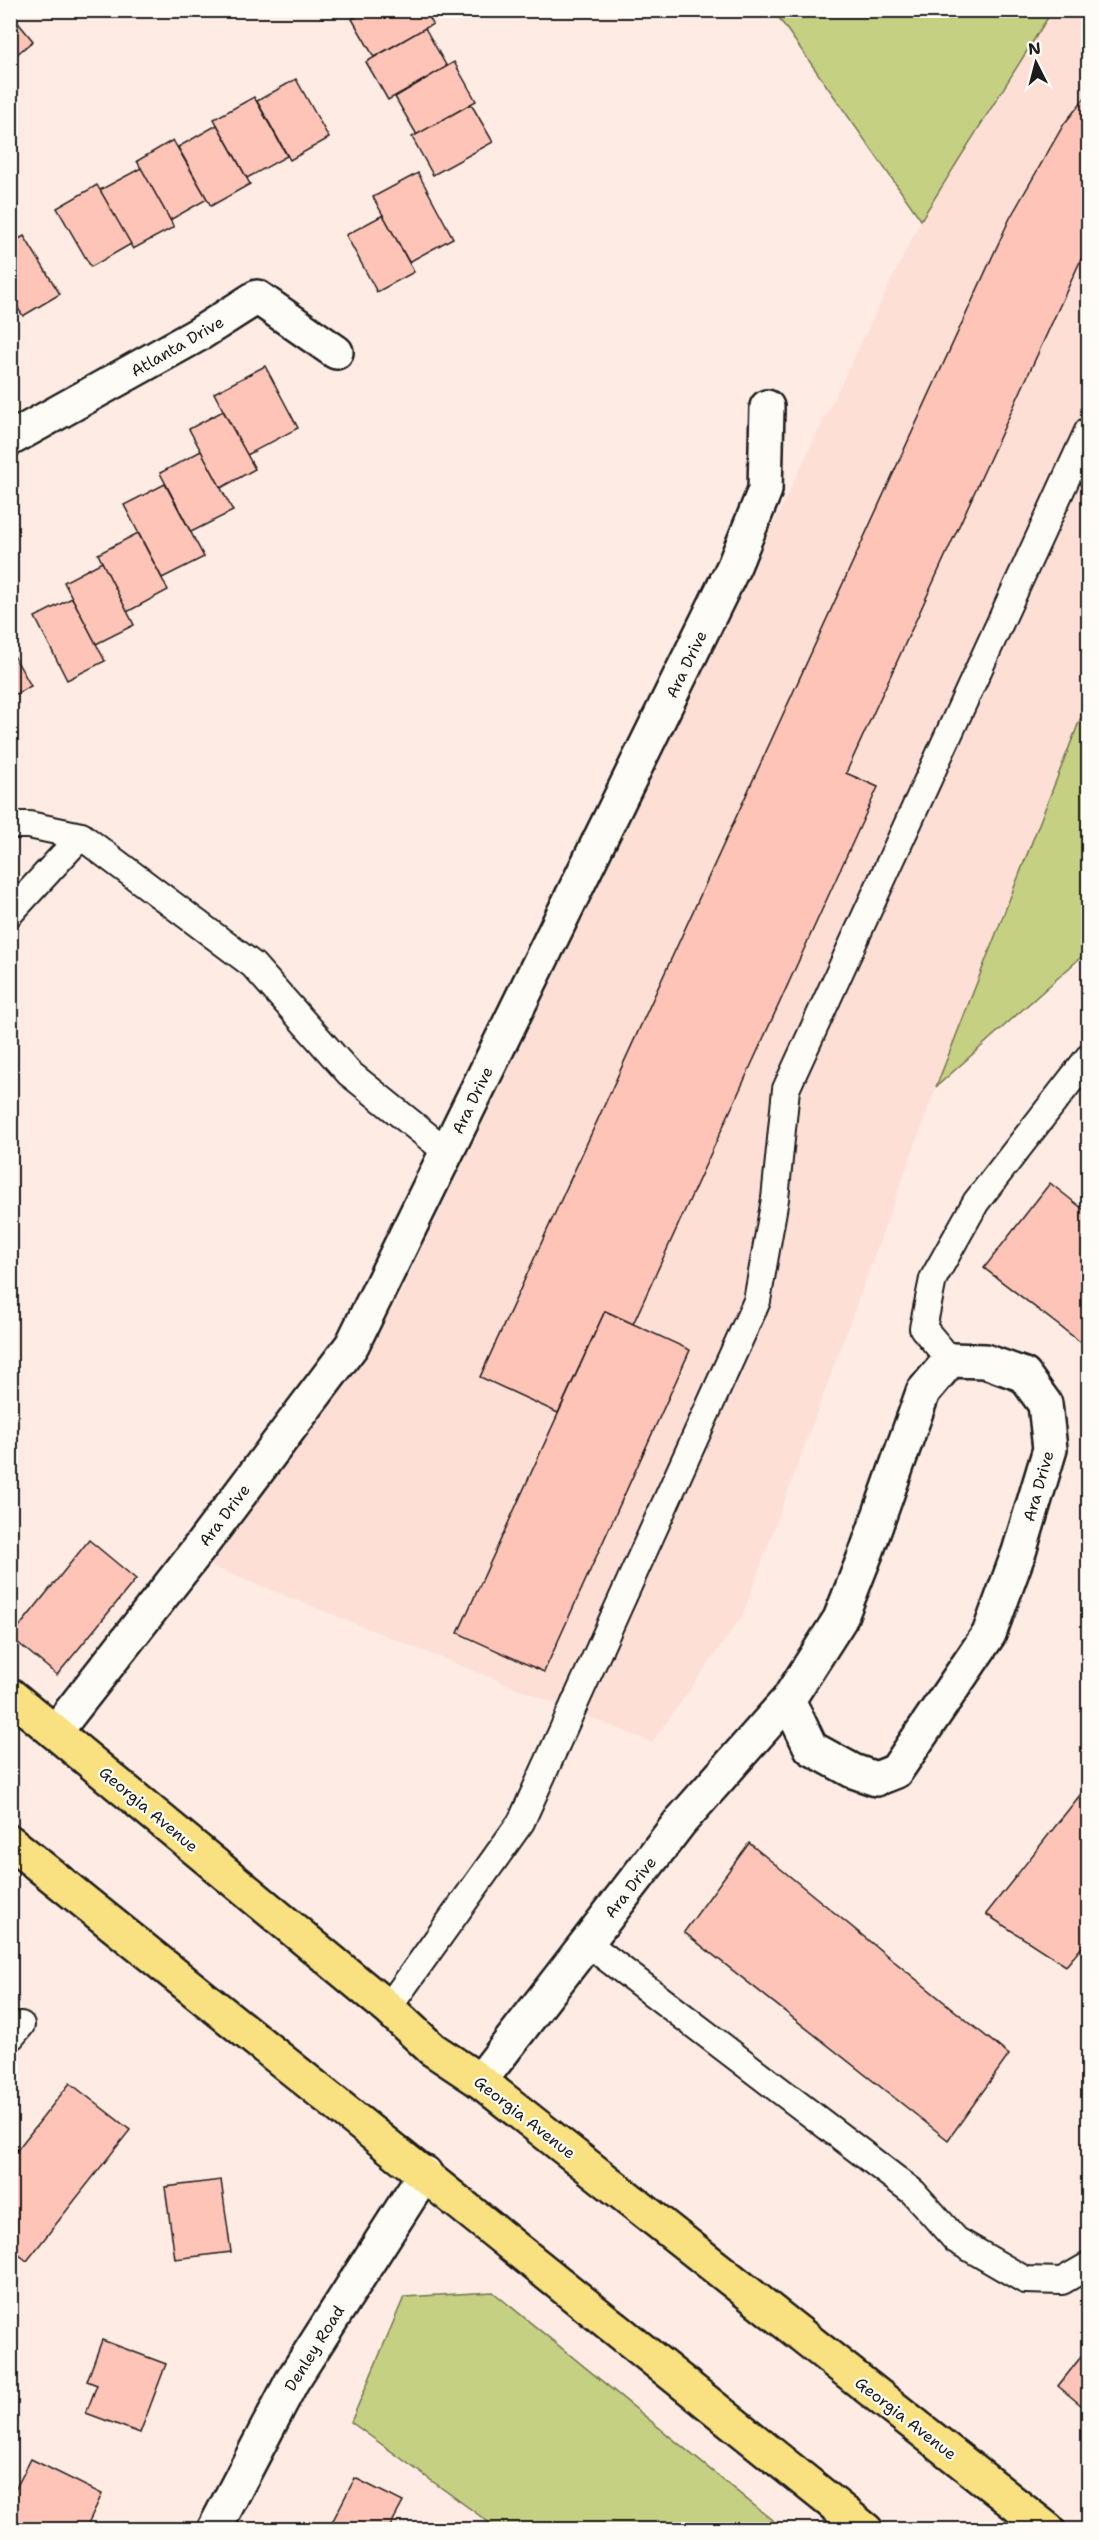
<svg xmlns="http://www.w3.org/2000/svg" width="1099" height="2540" viewBox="0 0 1099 2540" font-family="'Shantell Sans',sans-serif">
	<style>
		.built { fill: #fddfd6 }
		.green { fill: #c5d083; stroke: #707650; stroke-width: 1.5 }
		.building { fill: #fec4b7; stroke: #1c1c1c; stroke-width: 1.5 }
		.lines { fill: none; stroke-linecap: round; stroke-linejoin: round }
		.service-casing { stroke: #1c1c1c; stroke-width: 30 }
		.minor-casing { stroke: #1c1c1c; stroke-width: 38 }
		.primary-casing { stroke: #1c1c1c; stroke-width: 38 }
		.service { stroke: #fdfcf7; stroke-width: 26 }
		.minor { stroke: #fdfcf7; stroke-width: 33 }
		.primary { stroke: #f9e181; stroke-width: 33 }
		.labels { text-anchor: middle; stroke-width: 4.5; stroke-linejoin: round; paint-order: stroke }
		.street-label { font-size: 16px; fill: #1c1c1c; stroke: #fdfcf7 }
	</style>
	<rect width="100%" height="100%" fill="#fdebe4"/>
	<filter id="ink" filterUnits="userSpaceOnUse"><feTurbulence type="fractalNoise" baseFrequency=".0167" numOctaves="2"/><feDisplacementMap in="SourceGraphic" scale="12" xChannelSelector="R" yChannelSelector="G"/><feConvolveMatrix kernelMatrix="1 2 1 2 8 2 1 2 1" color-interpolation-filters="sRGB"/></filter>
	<g filter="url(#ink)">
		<path class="built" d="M1052,11H1088V699L936,1087L742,1616L652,1742L211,1566L392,1310L921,220Z"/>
		<g class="green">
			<path d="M774,11H1052L921,220Z"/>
			<path d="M1088,699V951L936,1087Z"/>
			<path d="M493,2292L783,2529H498L351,2422L404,2297Z"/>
		</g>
		<g class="building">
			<path d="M367,10H425L433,24L374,57L352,19Z"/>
			<path d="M10,13L33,41L10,60Z"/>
			<path d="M425,28L447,67L388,100L366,62Z"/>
			<path d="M454,62L476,101L417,135L395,97Z"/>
			<path d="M296,79L329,138L290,160L257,101Z"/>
			<path d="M1088,94V244L846,773L878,787L633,1324L605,1311L558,1413L480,1377L1010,218L1064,124Z"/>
			<path d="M254,97L287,156L247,178L214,119Z"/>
			<path d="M471,104L493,142L433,175L412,137Z"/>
			<path d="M217,125L250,184L211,206L178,147Z"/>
			<path d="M173,140L207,199L170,220L137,161Z"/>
			<path d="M141,168L174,227L133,249L100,190Z"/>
			<path d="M418,173L453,238L409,262L373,197Z"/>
			<path d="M97,185L131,244L91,267L57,208Z"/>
			<path d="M383,215L414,272L377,292L346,235Z"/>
			<path d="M24,236L60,294L23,316L10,296V244Z"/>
			<path d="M10,296L18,308L10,313Z"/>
			<path d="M265,366L298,428L247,455L214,393Z"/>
			<path d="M223,411L255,469L221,488L189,429Z"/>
			<path d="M201,451L233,511L191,532L160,473Z"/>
			<path d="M165,484L204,557L162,578L124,505Z"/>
			<path d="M138,533L168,590L127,612L98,554Z"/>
			<path d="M102,562L134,625L96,644L64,582Z"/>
			<path d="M72,598L105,661L67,680L35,617Z"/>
			<path d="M10,649L31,686L10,697Z"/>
			<path d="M1050,1183L1088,1213V1348L984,1268Z"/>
			<path d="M605,1311L690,1350L544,1672L458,1633Z"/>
			<path d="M89,1540L136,1579L57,1675L11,1637Z"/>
			<path d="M1088,1785V1940L1066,1966L986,1914Z"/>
			<path d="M749,1843L1009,2055L948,2140L684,1932Z"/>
			<path d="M70,2083L130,2130L27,2261L10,2248V2159Z"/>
			<path d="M221,2180L231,2252L175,2259L165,2187Z"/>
			<path d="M102,2340L166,2364L140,2433L86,2413L97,2385L87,2381Z"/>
			<path d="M1088,2348V2411L1058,2386Z"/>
			<path d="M31,2459L102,2494L85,2530H20L10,2525V2500Z"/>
			<path d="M355,2478L403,2502L388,2530H328Z"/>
		</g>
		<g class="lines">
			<g class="service-casing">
				<g id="service">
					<path d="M10,825H29L81,836L10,913"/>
					<path d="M81,836L253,965L349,1073L446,1151"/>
					<path d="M950,1360L923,1328L933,1279L976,1202L1088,1058"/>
					<path d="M587,1943L913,2192L956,2240L1025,2280L1062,2281L1088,2266"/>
					<path d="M388,2008L521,1822L757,1301L775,1199L786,1089L1088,431"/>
					<path d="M10,2038L21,2025"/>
				</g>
			</g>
			<g class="minor-casing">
				<g id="minor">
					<path d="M10,439L199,334L257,297L336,352"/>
					<path d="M55,1732L200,1547L352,1345L734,566L765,490L767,407"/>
					<path d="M480,2081L680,1822L788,1700L840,1619L866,1553L923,1392L950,1360L985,1361L1024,1375L1045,1404L1050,1449L1019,1552L989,1634L896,1771L876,1779L853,1771L811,1748L788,1700"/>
					<path d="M214,2530L292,2381L425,2173"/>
				</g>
			</g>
			<g class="primary-casing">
				<g id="primary">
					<path d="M10,1695L388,2008L432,2049L480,2081L1048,2530"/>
					<path d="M10,1842L866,2530"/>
				</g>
			</g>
			<use href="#service" class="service"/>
			<use href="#minor" class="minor"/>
			<use href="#primary" class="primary"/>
		</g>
	</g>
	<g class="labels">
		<g class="street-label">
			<text transform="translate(177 346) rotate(-30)" y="6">Atlanta Drive</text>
			<text transform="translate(686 664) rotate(-64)" y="6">Ara Drive</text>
			<text transform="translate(472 1100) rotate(-64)" y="6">Ara Drive</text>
			<text transform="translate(1038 1486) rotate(-74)" y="6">Ara Drive</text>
			<text transform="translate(224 1515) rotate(-53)" y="6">Ara Drive</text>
			<text transform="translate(149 1809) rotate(40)" y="6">Georgia Avenue</text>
			<text transform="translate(630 1887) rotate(-52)" y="6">Ara Drive</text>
			<text transform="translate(525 2117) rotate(38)" y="6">Georgia Avenue</text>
			<text transform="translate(314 2348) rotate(-58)" y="6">Denley Road</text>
			<text transform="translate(906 2418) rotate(38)" y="6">Georgia Avenue</text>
		</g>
	</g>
	<rect width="1099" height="2540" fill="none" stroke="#fdfcf7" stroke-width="36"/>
	<rect x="18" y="18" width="1063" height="2504" fill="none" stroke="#1c1c1c" stroke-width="2" filter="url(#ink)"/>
	<g transform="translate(1036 63) rotate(354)" stroke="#fdfcf7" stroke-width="4.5" paint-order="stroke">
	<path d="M0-4.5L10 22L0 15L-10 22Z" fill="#1c1c1c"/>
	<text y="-9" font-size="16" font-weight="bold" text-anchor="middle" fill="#1c1c1c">N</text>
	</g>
</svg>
